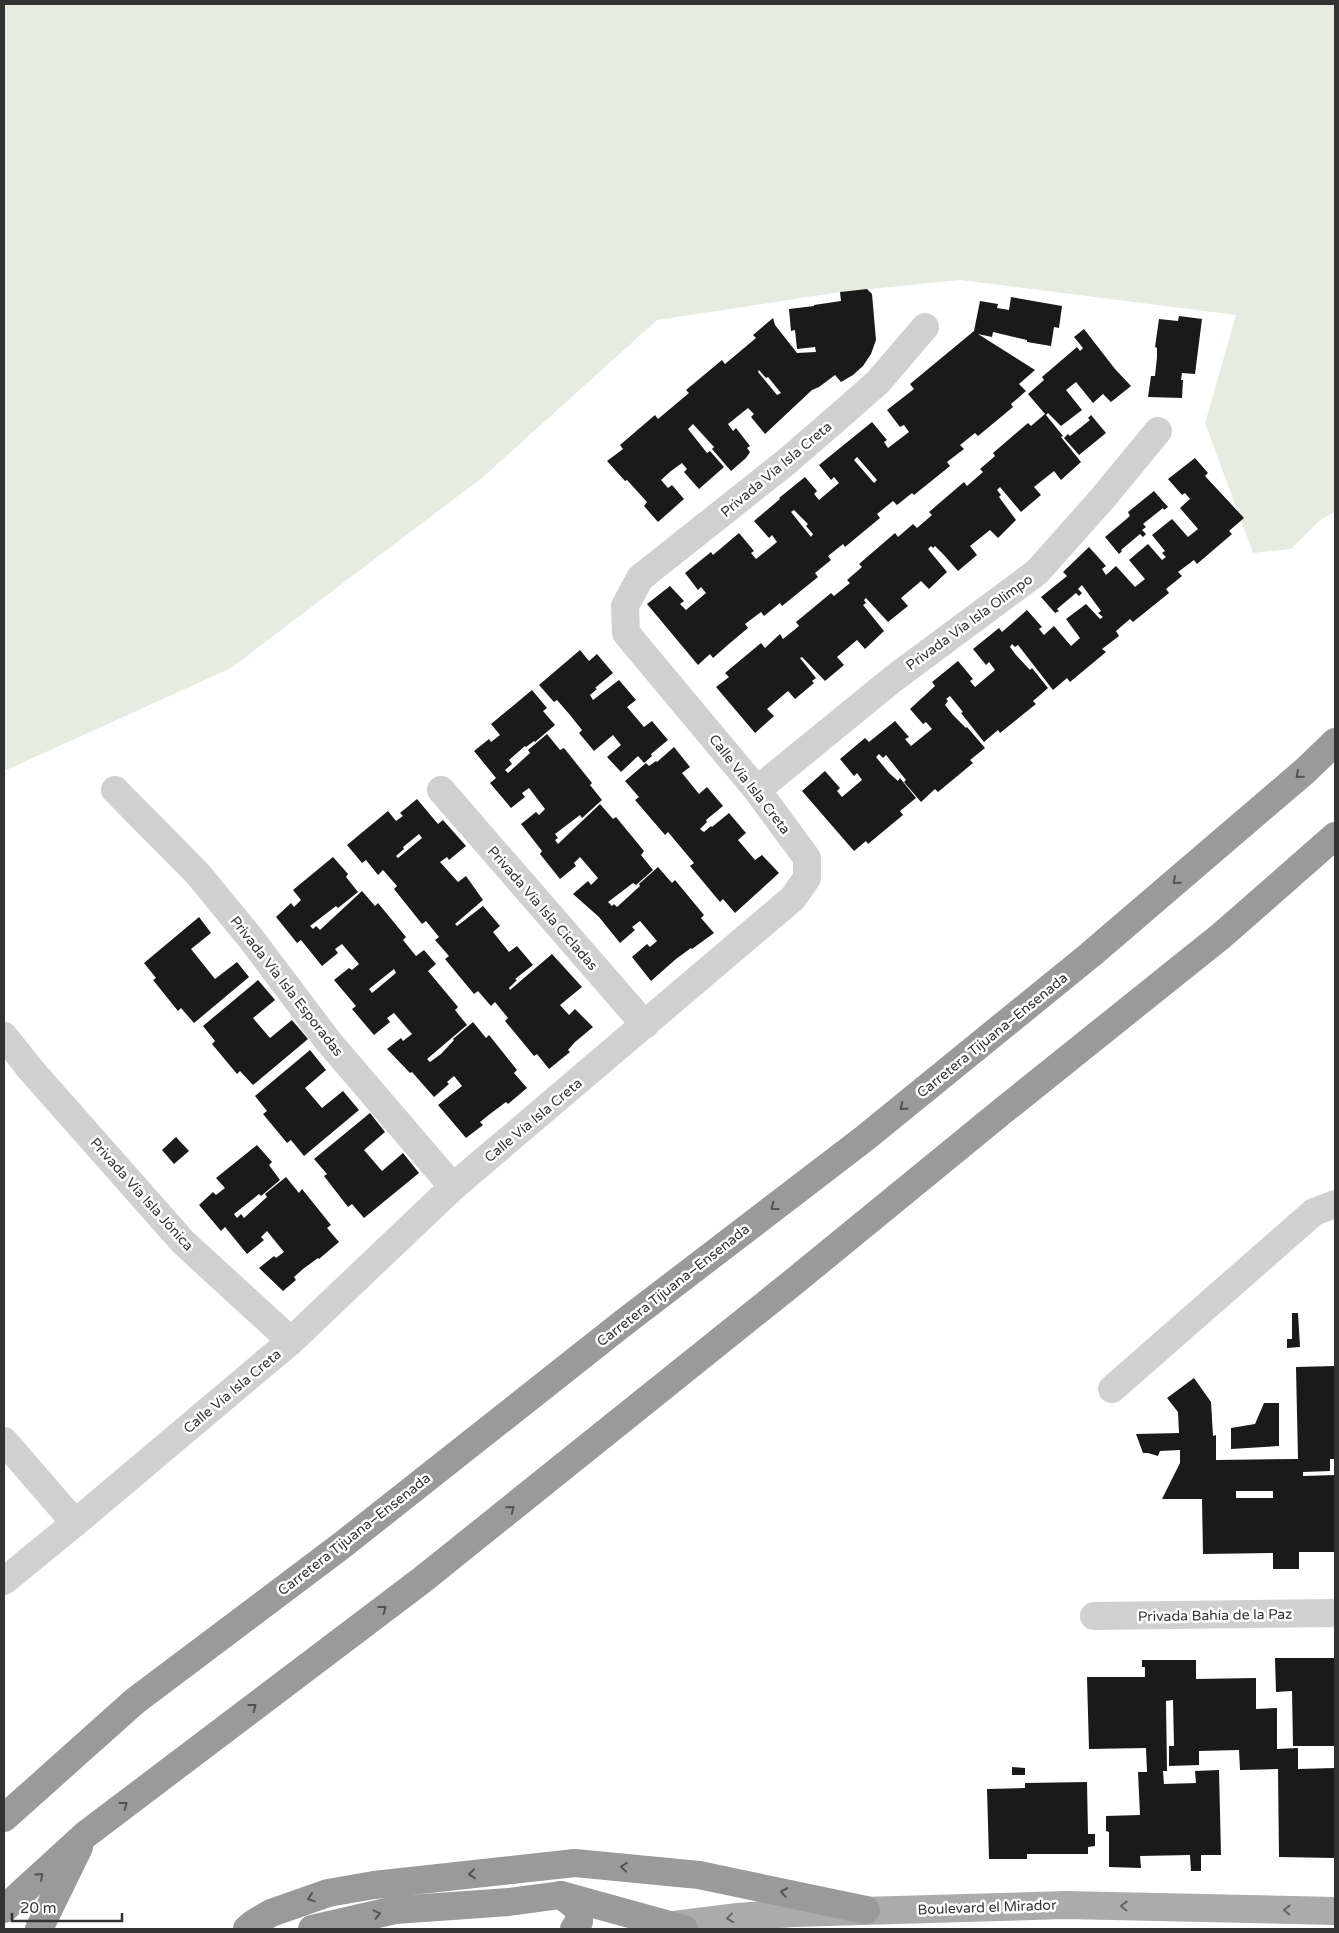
<svg xmlns="http://www.w3.org/2000/svg" width="1339" height="1933" viewBox="0 0 1339 1933" font-family="'Varela Round',sans-serif">
	<style>
		.green { fill: #e6ecdf }
		.building { fill: #1a1a1a; fill-rule: evenodd }
		.lines { fill: none; stroke-linecap: round; stroke-linejoin: round }
		.minor { stroke: #d0d0d0; stroke-width: 28 }
		.major { stroke: #ababab; stroke-width: 28 }
		.highway { stroke: #9a9a9a; stroke-width: 28 }
		.oneway { stroke: #525252 }
		.oneway2 { stroke: #636363 }
		.labels { text-anchor: middle; stroke-width: 5; stroke-linejoin: round; paint-order: stroke }
		.street-label { font-size: 14px; fill: #333; stroke: #fff }
	</style>
	<rect width="100%" height="100%" fill="#fff"/>
	<path class="green" d="M4,4H1335V512L1320,520L1291,549L1253,553L1205,423L1236,315L960,280L840,292L657,320L483,477L231,668L4,771Z"/>
	<g class="building">
		<path d="M867,289L872,294L876,340L871,354L863,366L853,375L841,382L835,375L819,387L812,390L765,434L751,417L754,414L748,408L728,424L733,431L736,428L750,446L747,448L750,452L746,458L731,471L712,449L714,447L693,424L688,429L707,453L710,451L724,467L699,489L684,472L687,469L682,463L671,471L661,480L668,488L672,485L684,499L658,522L644,506L647,502L627,480L625,481L607,461L623,449L620,445L655,415L658,419L689,393L686,390L722,360L725,364L756,338L753,335L773,318L775,325L797,353L816,352L815,347L797,349L795,330L791,331L789,309L814,306V305L841,301L840,292ZM759,370L766,378L768,377L781,393L777,395L758,372Z"/>
		<path d="M1011,297L1062,306L1059,328L1054,327L1051,346L1027,342V340L993,332L992,337L978,334L1035,370L1019,384L1026,391L1011,404L1013,407L978,436L975,433L960,445L964,449L947,462L950,466L914,495L912,493L897,505L893,501L877,514L880,518L845,547L843,544L828,556L831,560L815,573L818,577L782,606L780,603L764,616L761,612L745,624L748,628L730,643L713,658L710,654L698,665L647,604L670,586L684,601L680,604L686,610L706,593L701,587L698,590L685,573L711,552L713,555L739,533L754,551L751,553L756,559L777,542L772,535L769,538L754,521L780,499L779,498L805,477L817,491L814,494L819,500L839,483L834,477L831,480L819,465L872,422L887,440L884,442L888,448L909,432L904,425L900,427L887,410L914,389L910,384L974,331L980,301L998,304L997,308L1009,310ZM857,457L877,480L874,483L854,460ZM794,510L808,524L806,526L813,534L811,537L791,512Z"/>
		<path d="M1179,316L1202,319L1195,374L1182,373L1181,380H1183L1182,398L1148,397L1151,376H1155L1157,357V348L1155,347L1159,319L1178,321Z"/>
		<path d="M1084,329L1115,369L1131,386L1111,402L1103,394L1093,403L1076,382L1066,390L1082,410L1061,426L1048,413L1046,415L1063,436L1061,437L1081,462L1061,480L1054,471L1034,487L1041,495L1021,512L1000,487L997,490L1001,495L999,497L1016,520L998,538L990,530L970,546L977,555L958,571L943,554L935,546L933,548L931,546L928,549L947,572L929,589L921,581L901,598L908,606L888,622L866,598L864,600L866,603L863,605L884,631L865,649L857,640L837,657L844,665L825,681L802,657L800,658L816,678L812,681L814,683L795,699L788,691L767,709L774,716L755,733L716,687L729,677L725,673L761,643L765,648L780,634L783,639L799,626L796,622L813,608L831,593L834,596L850,583L847,580L862,567L859,564L895,533L898,537L913,524L917,528L932,515L929,512L964,482L967,486L983,472L980,469L995,456L993,453L1028,423L1031,426L1045,414L1028,394L1044,380L1042,377L1077,347L1080,351L1083,348L1074,337Z"/>
		<path d="M1091,415L1106,433L1079,455L1064,438L1068,434L1070,436L1090,420L1088,418Z"/>
		<path d="M1195,458L1208,473L1205,476L1244,518L1229,531L1232,534L1197,564L1194,560L1178,572L1182,576L1166,589L1169,593L1133,622L1130,619L1116,631L1119,636L1102,649L1106,652L1070,682L1067,678L1053,690L1018,645L1015,647L1012,644L1010,647L1016,655L1030,670L1032,668L1048,688L1033,701L1036,704L1000,733L998,730L984,742L961,713L963,712L950,696L946,699L948,701L945,705L953,715L966,728L967,727L985,748L970,760L973,763L938,792L935,789L921,802L904,782L906,780L886,755L883,758L879,754L876,757L889,773L898,781L900,778L916,798L900,811L903,815L868,844L866,841L854,851L802,791L825,771L840,788L837,791L842,797L862,780L857,773L854,776L840,759L865,738L869,742L895,721L909,737L905,739L911,746L932,729L926,722L923,724L910,709L935,686L932,682L958,661L973,679L970,681L975,687L995,670L989,662L986,665L973,649L999,628L1002,632L1027,610L1042,627L1039,629L1044,635L1054,626L1071,646L1080,638L1066,619L1086,604L1100,619L1103,617L1098,613L1101,611L1082,585L1078,589L1082,593L1079,596L1076,593L1057,609L1059,611L1055,613L1041,597L1067,576L1063,572L1089,547L1106,566L1102,569L1106,575L1116,566L1135,587L1145,579L1129,560L1148,544L1162,560L1166,557L1162,553L1165,551L1152,535L1172,519L1188,537L1198,529L1180,508L1190,499L1185,493L1182,495L1168,479Z"/>
		<path d="M1154,491L1168,507L1164,510L1163,508L1143,524L1146,527L1142,530L1146,534L1143,537L1140,534L1121,550L1122,551L1119,554L1105,537L1130,516L1128,512Z"/>
		<path d="M580,650L589,661L597,654L613,673L595,688L597,689L590,695L593,700L619,680L636,700L627,707L644,727L652,721L668,740L651,754L652,756L644,763L638,756L621,772L607,757L621,745L613,735L594,751L579,733L582,730L570,715L557,700L554,702L539,685Z"/>
		<path d="M532,690L547,708L543,711L555,725L535,742L534,741L526,747L525,746L509,760L512,764L505,770L508,773L530,753L528,750L547,734L560,750L564,748L592,783L590,785L602,800L582,818L580,815L555,834L558,838L555,840L558,844L600,804L613,819L616,817L644,851L641,855L653,870L636,885L633,883L608,902L612,906L614,904L617,907L640,886L639,884L658,867L672,883L675,880L704,915L701,918L714,933L692,949L691,948L676,959L651,981L632,957L647,944L650,947L657,941L640,921L632,927L635,930L620,943L599,917L573,894L588,881L591,885L598,878L580,857L574,863L576,866L560,879L540,854L542,851L521,824L536,812L539,815L545,809L529,788L522,793L525,797L511,808L490,783L496,778L474,751L489,739L491,742L500,735L491,724Z"/>
		<path d="M674,747L690,767L682,773L699,794L707,787L723,806L706,820L707,822L700,829L701,830L704,832L711,826L712,827L729,813L746,833L738,840L755,860L762,855L779,873L735,913L723,899L720,902L690,866L694,863L668,832L665,835L635,800L639,797L625,781L646,763L649,766L656,761L657,762Z"/>
		<path d="M417,799L438,824L443,820L466,846L449,860L447,857L440,862L458,882L466,876L483,900L455,924L457,926L483,906L500,926L493,932L509,952L517,946L533,965L515,979L517,980L509,988L510,990L552,954L582,987L560,1005L569,1015L575,1009L593,1027L575,1042L568,1050L570,1052L549,1069L537,1054L534,1056L505,1021L508,1018L495,1002L491,1006L478,991L474,994L459,976L445,959L449,956L435,940L439,937L426,921L422,924L394,889L397,886L383,870L378,875L366,860L362,863L347,845L388,811L396,821L403,816L400,813ZM419,834L422,838L398,858L396,856L404,849L403,847Z"/>
		<path d="M333,857L348,874L346,877L358,892L338,908L336,906L310,926L313,929L316,926L320,930L362,891L375,906L378,903L406,937L403,940L416,956L424,950L436,964L428,971L458,1007L455,1010L467,1025L427,1059L430,1062L441,1054L454,1040L453,1039L473,1022L486,1038L489,1035L517,1070L514,1073L527,1088L508,1104L506,1102L490,1114L480,1122L483,1125L466,1138L438,1105L462,1086L454,1076L447,1082L449,1084L434,1097L412,1072L410,1073L387,1049L401,1038L403,1041L412,1034L394,1013L387,1018L390,1022L374,1035L352,1009L356,1006L334,980L349,968L352,970L359,964L342,944L335,949L338,953L322,966L301,940L297,943L276,917L291,903L294,907L301,900L293,890ZM394,969L396,973L372,993L369,989Z"/>
		<path d="M199,917L211,933L191,949L215,979L237,962L249,977L194,1023L181,1008L178,1011L153,980L156,978L144,963Z"/>
		<path d="M258,980L275,1000L253,1018L270,1038L292,1020L308,1039L253,1085L240,1071L237,1074L212,1044L215,1041L203,1026Z"/>
		<path d="M310,1050L326,1070L305,1088L322,1108L343,1091L359,1110L304,1156L291,1140L287,1143L263,1114L267,1111L255,1096Z"/>
		<path d="M370,1113L385,1132L364,1150L382,1171L403,1153L419,1173L364,1218L352,1204L348,1207L324,1176L327,1174L314,1159Z"/>
		<path d="M176,1137L189,1151L174,1164L162,1150Z"/>
		<path d="M257,1145L272,1162L269,1165L280,1180L261,1196L259,1194L234,1214L237,1218L241,1214L244,1218L267,1197L265,1194L286,1177L299,1193L302,1189L331,1225L327,1228L339,1242L319,1259L318,1258L303,1269L294,1277L296,1280L283,1291L259,1268L274,1256L276,1258L284,1252L267,1231L261,1237L264,1240L247,1254L225,1227L221,1231L199,1205L213,1192L216,1195L225,1188L216,1178Z"/>
		<path d="M1292,1313H1298L1300,1347L1287,1348V1339H1292Z"/>
		<path d="M1335,1366V1459H1330V1471L1303,1472V1476L1335,1475V1552H1299V1569H1273V1553L1203,1554L1202,1499H1162L1180,1463V1450L1160,1451L1158,1456L1148,1453H1143L1136,1434L1179,1433L1178,1412L1167,1398L1194,1378L1211,1402L1213,1436L1216,1435V1460L1298,1459L1296,1367ZM1236,1491H1273V1498H1236Z"/>
		<path d="M1264,1403H1279V1446L1231,1449V1428L1255,1424Z"/>
		<path d="M1275,1658H1335V1746H1293L1292,1691L1276,1692Z"/>
		<path d="M1142,1660H1196V1679L1256,1678V1709L1277,1708V1749L1298,1748V1769L1335,1768V1858L1279,1857L1278,1769L1240,1770L1239,1750L1199,1751V1765L1169,1766V1746H1174L1173,1700L1166,1701L1167,1771H1163L1164,1784L1196,1783L1195,1771L1219,1770L1221,1855H1201V1871H1191L1190,1855L1140,1856L1141,1868L1109,1867V1832L1106,1831V1816L1140,1815L1138,1772H1147L1146,1748L1089,1749L1087,1677H1145V1667H1142Z"/>
		<path d="M1012,1767L1025,1768V1775H1012Z"/>
		<path d="M1087,1782L1088,1834H1095V1846L1088,1847V1854H1027V1859H989L987,1789L1025,1788V1783Z"/>
	</g>
	<g class="lines">
		<g class="minor">
			<path d="M115,790L198,874L252,940L328,1041L453,1187"/>
			<path d="M441,790L645,1025"/>
			<path d="M757,790L893,679L1037,572L1102,499L1158,431"/>
			<path d="M4,1036L31,1070L183,1242L291,1341"/>
			<path d="M1112,1389L1314,1212L1335,1204"/>
			<path d="M4,1441L75,1523"/>
			<path d="M4,1581L75,1523L291,1341L453,1187L793,898L807,878V858L757,790L626,633L625,606L640,578L785,463L844,412L878,382L925,327"/>
			<path d="M1094,1616L1335,1613"/>
		</g>
		<path class="major" d="M658,1927L738,1917L793,1913L1066,1905L1335,1911"/>
		<g class="highway">
			<path d="M4,1818L135,1701L341,1546L622,1324L865,1138L1090,955L1306,770L1335,742"/>
			<path d="M561,1895L579,1909V1922L574,1929"/>
			<path d="M4,1909L85,1835L422,1580L796,1280L1005,1109L1221,936L1335,836"/>
			<path d="M39,1929L79,1847"/>
			<path d="M247,1929L254,1923L271,1913L328,1893L374,1885L575,1863L699,1875L866,1910"/>
			<path d="M312,1929L395,1910L509,1902L561,1895L684,1929"/>
		</g>
	</g>
	<defs><path id="oneway-chevron" d="M-2-3.5L2.5 0L-2 3.5" fill="none" stroke-width="1.6" stroke-linecap="round" stroke-linejoin="round" transform="scale(1.25)"/></defs>
	<g class="oneway">
		<use href="#oneway-chevron" transform="translate(1299 775) rotate(139)"/>
		<use href="#oneway-chevron" transform="translate(1176 881) rotate(139)"/>
		<use href="#oneway-chevron" transform="translate(903 1107) rotate(141)"/>
		<use href="#oneway-chevron" transform="translate(774 1207) rotate(143)"/>
		<use href="#oneway-chevron" transform="translate(511 1509) rotate(-39)"/>
		<use href="#oneway-chevron" transform="translate(383 1609) rotate(-37)"/>
		<use href="#oneway-chevron" transform="translate(253 1707) rotate(-37)"/>
		<use href="#oneway-chevron" transform="translate(124 1805) rotate(-37)"/>
		<use href="#oneway-chevron" transform="translate(624 1867) rotate(-175)"/>
		<use href="#oneway-chevron" transform="translate(472 1874) rotate(174)"/>
		<use href="#oneway-chevron" transform="translate(40 1876) rotate(-42)"/>
		<use href="#oneway-chevron" transform="translate(784 1892) rotate(-168)"/>
		<use href="#oneway-chevron" transform="translate(311 1898) rotate(162)"/>
		<use href="#oneway-chevron" transform="translate(377 1914) rotate(-13)"/>
	</g>
	<g class="oneway2">
		<use href="#oneway-chevron" transform="translate(1124 1906) rotate(-179)"/>
		<use href="#oneway-chevron" transform="translate(1287 1910) rotate(-179)"/>
		<use href="#oneway-chevron" transform="translate(730 1918) rotate(173)"/>
	</g>
	<g class="labels">
		<g class="street-label">
			<text transform="translate(776 469) rotate(-40)" y="5">Privada Vía Isla Creta</text>
			<text transform="translate(969 622) rotate(-36)" y="5">Privada Vía Isla Olimpo</text>
			<text transform="translate(750 784) rotate(52)" y="5">Calle Vía Isla Creta</text>
			<text transform="translate(543 908) rotate(49)" y="5">Privada Vía Isla Cicladas</text>
			<text transform="translate(287 986) rotate(52)" y="5">Privada Vía Isla Esporadas</text>
			<text transform="translate(992 1035) rotate(-39)" y="5">Carretera Tijuana–Ensenada</text>
			<text transform="translate(533 1120) rotate(-40)" y="5">Calle Vía Isla Creta</text>
			<text transform="translate(142 1194) rotate(48)" y="5">Privada Vía Isla Jónica</text>
			<text transform="translate(673 1285) rotate(-38)" y="5">Carretera Tijuana–Ensenada</text>
			<text transform="translate(232 1391) rotate(-40)" y="5">Calle Vía Isla Creta</text>
			<text transform="translate(354 1534) rotate(-38)" y="5">Carretera Tijuana–Ensenada</text>
			<text transform="translate(1215 1615) rotate(-1)" y="5">Privada Bahía de la Paz</text>
			<text transform="translate(987 1907) rotate(-2)" y="5">Boulevard el Mirador</text>
		</g>
	</g>
	<rect width="1339" height="1933" fill="none" stroke="#333333" stroke-width="10"/>
	<path d="M12 1913v8h110v-8" fill="none" stroke="#333333" stroke-width="2.5"/>
	<text x="20" y="1913" font-size="15" fill="#333333" stroke="#ffffff" stroke-width="4" paint-order="stroke">20 m</text>
</svg>
